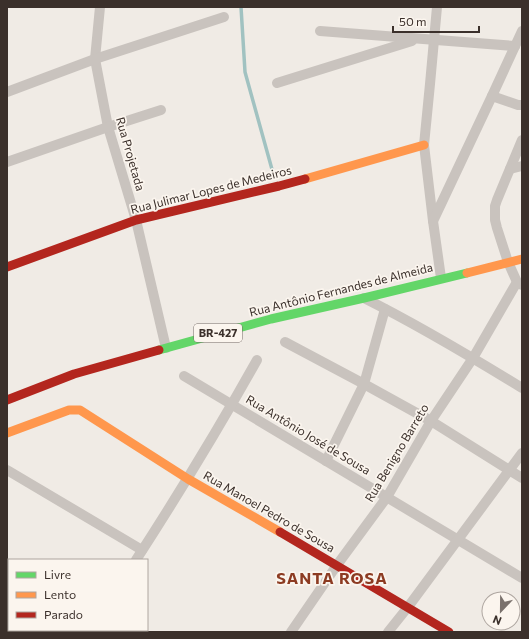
<svg xmlns="http://www.w3.org/2000/svg" width="529" height="639" viewBox="0 0 529 639" font-family="Commissioner,sans-serif">
	<style>
		.green { fill: #d1d6bf }
		.lines { fill: none; stroke-linecap: round; stroke-linejoin: round }
		.stream { stroke: #a1c2c1; stroke-width: 3.5 }
		.street { stroke: #c9c3be; stroke-width: 10 }
		.fast { stroke: #63d668; stroke-width: 9 }
		.slow { stroke: #ff974d; stroke-width: 9 }
		.jam { stroke: #b3261e; stroke-width: 9 }
		.labels { text-anchor: middle; stroke-width: 3.5; stroke-linejoin: round; paint-order: stroke }
		.shield { fill: #fbf5ee; stroke: #756b66; stroke-width: 1 }
		.shield-label { font-size: 11px; font-weight: bold; fill: #3b302b }
		.street-label { font-size: 12px; fill: #3b302b; stroke: #fbf5ee }
		.district-label { font-size: 16px; font-weight: bold; letter-spacing: 1px; fill: #8c3b22; stroke: #fbf5ee }
	</style>
	<rect width="100%" height="100%" fill="#f0ebe5"/>
	<path class="green" d="M7,592L9,593V630H72L74,632H7Z"/>
	<g class="lines">
		<path class="stream" d="M241,7L245,72L273,173"/>
		<g class="street">
			<path d="M100,7L95,59L108,127L136,220L166,348"/>
			<path d="M437,7L430,84L424,145L433,221L441,278"/>
			<path d="M320,31L515,46"/>
			<path d="M277,83L412,41"/>
			<path d="M7,92L95,59L224,17"/>
			<path d="M492,96L518,105H522"/>
			<path d="M522,140L497,200L495,206V220L497,228L508,262L517,282L522,285"/>
			<path d="M7,162L108,127L161,110"/>
			<path d="M510,169L522,166"/>
			<path d="M433,221L492,96L522,31"/>
			<path d="M364,298C418,325 470,356 522,388"/>
			<path d="M285,342L364,384L431,421L522,478"/>
			<path d="M184,376L522,578"/>
			<path d="M326,461L364,384L385,309"/>
			<path d="M7,470L142,550"/>
			<path d="M136,560C178,495 219,428 257,360"/>
			<path d="M7,575L9,576"/>
			<path d="M98,630L101,632"/>
			<path d="M89,632L90,630"/>
			<path d="M291,632L337,565L387,497L431,421L473,358L517,282"/>
			<path d="M388,632L408,607L522,453"/>
		</g>
		<path class="fast" d="M159,350L271,319L364,298L467,273"/>
		<g class="slow">
			<path d="M305,179L424,145"/>
			<path d="M467,273L522,259"/>
			<path d="M7,433L69,410H80L188,479L280,532"/>
		</g>
		<g class="jam">
			<path d="M7,267L136,220L279,186L305,179"/>
			<path d="M7,400L74,374L159,350"/>
			<path d="M280,532L449,632"/>
		</g>
	</g>
	<g class="labels">
		<rect class="shield" x="194" y="324" width="48" height="18" rx="3"/>
		<g class="shield-label">
			<text x="218" y="337">BR-427</text>
		</g>
		<g class="street-label">
			<text transform="translate(130 154) rotate(74)" y="4">Rua Projetada</text>
			<text transform="translate(211 190) rotate(-14)" y="4">Rua Julimar Lopes de Medeiros</text>
			<text transform="translate(341 290) rotate(-14)" y="4">Rua Antônio Fernandes de Almeida</text>
			<text transform="translate(308 435) rotate(31)" y="4">Rua Antônio José de Sousa</text>
			<text transform="translate(397 453) rotate(-59)" y="4">Rua Benigno Barreto</text>
			<text transform="translate(269 512) rotate(30)" y="4">Rua Manoel Pedro de Sousa</text>
		</g>
		<g class="district-label">
			<text x="332" y="584">SANTA ROSA</text>
		</g>
	</g>
	<rect width="529" height="639" fill="none" stroke="#3b302b" stroke-width="16"/>
	<rect x="8" y="559" width="140" height="72" fill="#fbf5ee" stroke="#aea6a0"/>
	<rect x="16" y="572" width="20" height="6" fill="#63d668" stroke="#aea6a0"/>
	<text x="44" y="579" font-size="12" fill="#3b302b">Livre</text>
	<rect x="16" y="592" width="20" height="6" fill="#ff974d" stroke="#aea6a0"/>
	<text x="44" y="599" font-size="12" fill="#3b302b">Lento</text>
	<rect x="16" y="612" width="20" height="6" fill="#b3261e" stroke="#aea6a0"/>
	<text x="44" y="619" font-size="12" fill="#3b302b">Parado</text>
	<g transform="translate(501 611) rotate(202)"><circle r="19" fill="#fbf5ee" stroke="#aea6a0"/>
	<path d="M0-3L7 15L0 10L-7 15Z" fill="#7a716c"/>
	<text y="-6" font-size="11" font-weight="bold" text-anchor="middle" fill="#3b302b">N</text>
	</g>
	<path d="M393 26v6h86v-6" fill="none" stroke="#3b302b" stroke-width="2"/>
	<text x="399" y="26" font-size="12" fill="#3b302b" stroke="#fbf5ee" stroke-width="3" paint-order="stroke">50 m</text>
</svg>
